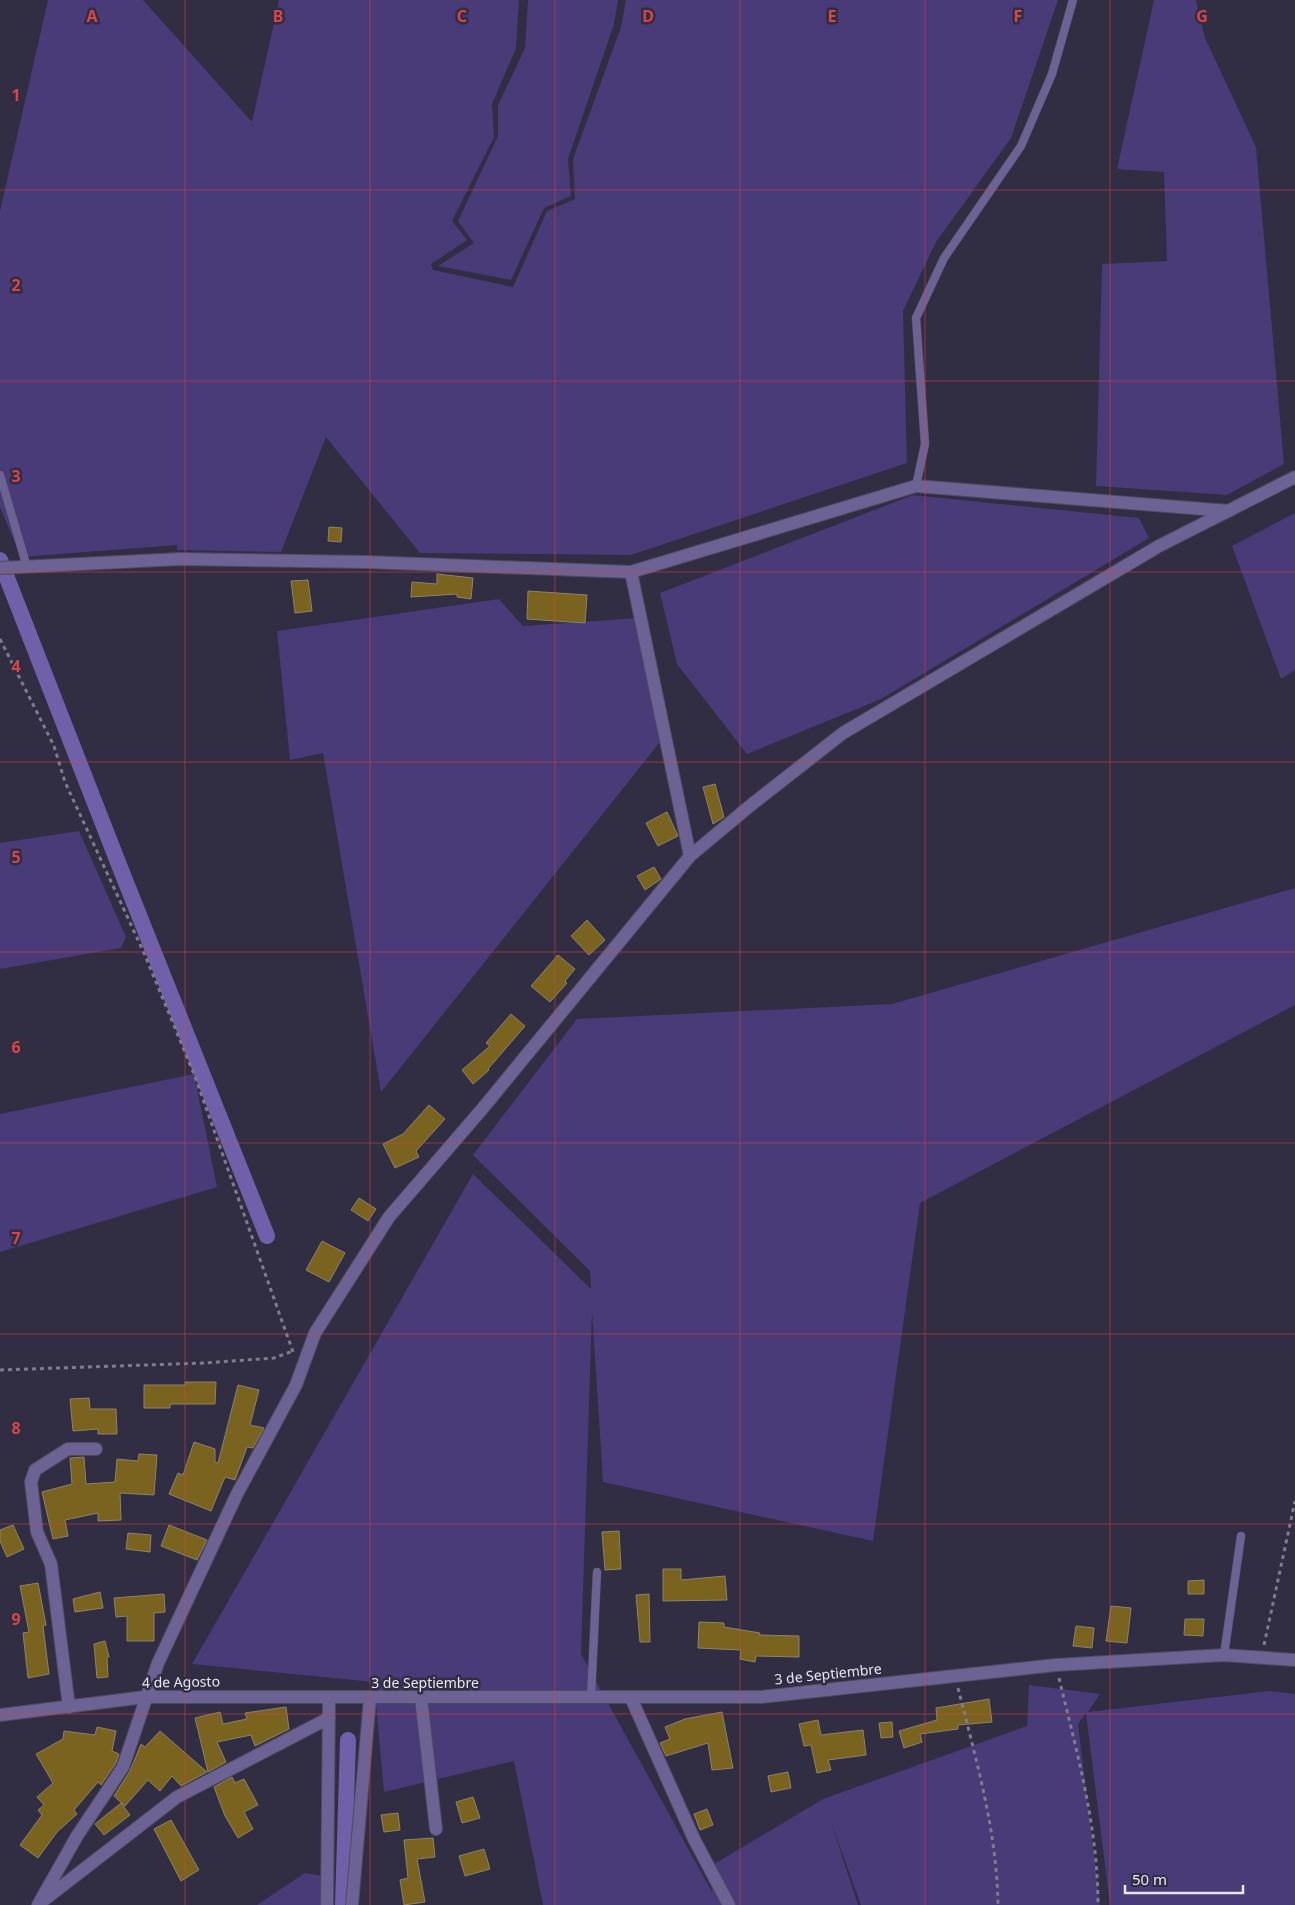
<svg xmlns="http://www.w3.org/2000/svg" width="1295" height="1905" viewBox="0 0 1295 1905" font-family="'Noto Sans',sans-serif">
	<style>
		.green { fill: #493a78 }
		.lines { fill: none; stroke-linecap: round; stroke-linejoin: round }
		.canal { stroke: #7060a9; stroke-width: 16 }
		.building { fill: #79631e; stroke: #8d8469 }
		.lane-casing { stroke: #4e4b5f; stroke-width: 9 }
		.street-casing { stroke: #4e4b5f; stroke-width: 14 }
		.path { stroke: #7f7c8e; stroke-width: 3; stroke-dasharray: 4 4; stroke-linecap: butt }
		.lane { stroke: #6c6394; stroke-width: 8 }
		.street { stroke: #6c6394; stroke-width: 12 }
		.grid { fill: none; stroke: #d94547; stroke-width: 1; stroke-opacity: 0.55 }
		.labels { text-anchor: middle; stroke-width: 5; stroke-linejoin: round; paint-order: stroke }
		.street-label { font-size: 14px; fill: #e9e7f5; stroke: #312d43 }
		.grid-label { font-size: 16px; text-anchor: middle; font-weight: bold; fill: #d94547; stroke: #312d43; stroke-width: 5; stroke-linejoin: round; paint-order: stroke }
	</style>
	<rect width="100%" height="100%" fill="#312d43"/>
	<g class="green">
		<path d="M48,0H143L252,122L279,0H519L516,48L492,104L494,137L452,221L467,240L431,264L433,270L513,287L547,211L575,199L573,159L621,27L626,0H1058L1011,138L936,242L903,311L907,463L631,555L420,553L326,437L281,552L177,550V545L21,557L0,507V211Z"/>
		<path d="M528,0H618L614,24L568,159L571,196L544,208L511,280L438,266L474,243L458,221L498,136V105L525,48Z"/>
		<path d="M1154,0H1196L1205,38L1256,147L1284,464L1227,495L1096,486L1102,264L1167,261L1164,172L1117,169Z"/>
		<path d="M913,495L1139,518L1149,538L881,699L747,754L677,664L660,593Z"/>
		<path d="M1295,513V670L1281,679L1232,546Z"/>
		<path d="M499,599L523,626L638,618L660,742L381,1092L323,753L290,760L277,631Z"/>
		<path d="M79,831L126,937L121,948L0,969V843Z"/>
		<path d="M1295,888V1005L920,1203L873,1541L603,1482L592,1311L581,1654L712,1892L709,1867L823,1799L1027,1726L1029,1685L1100,1694L1088,1712L1269,1691L1295,1694V1905H1110L1086,1713L1078,1724L1100,1905H861L831,1822L858,1905H543L514,1761L384,1792L374,1682L192,1664L473,1174L591,1289L590,1271L473,1155L577,1019L892,1004Z"/>
		<path d="M194,1074L217,1187L0,1252V1114Z"/>
		<path d="M305,1873L330,1877L326,1905H257Z"/>
	</g>
	<g class="lines">
		<g class="canal">
			<path d="M0,560L121,870L267,1236"/>
			<path d="M343,1905L348,1740"/>
		</g>
	</g>
	<g class="building">
		<path d="M329,527L342,528L341,542L328,541Z"/>
		<path d="M437,574L473,578L471,599L457,597V594L411,597L412,582L437,584Z"/>
		<path d="M308,580L312,611L295,613L291,581Z"/>
		<path d="M528,591L587,595L585,623L527,619Z"/>
		<path d="M715,784L724,817L713,824L703,787Z"/>
		<path d="M667,812L678,836L658,846L646,823Z"/>
		<path d="M654,867L661,879L645,890L637,876Z"/>
		<path d="M587,920L605,940L589,955L571,936Z"/>
		<path d="M558,955L575,969L565,981L567,983L550,1002L531,986Z"/>
		<path d="M511,1014L525,1026L488,1069L489,1070L473,1084L462,1070L490,1046L486,1043Z"/>
		<path d="M429,1105L445,1119L416,1151L419,1157L395,1168L383,1144L403,1134Z"/>
		<path d="M359,1198L376,1209L368,1221L351,1210Z"/>
		<path d="M322,1241L345,1253L329,1282L306,1270Z"/>
		<path d="M185,1382H216L215,1404H170V1408H144V1385H185Z"/>
		<path d="M238,1385L259,1390L250,1425L264,1428L253,1448L247,1447L235,1480L225,1477L211,1511L169,1494L178,1473L183,1475L194,1442L215,1449V1462L218,1463Z"/>
		<path d="M89,1398L90,1409H116L117,1434H98V1429L73,1431L70,1399Z"/>
		<path d="M139,1454L157,1455L154,1495L120,1493L121,1520L98,1521V1513L65,1520L68,1536L53,1539L42,1492L72,1484L70,1458L84,1457L86,1484L115,1482L117,1459L138,1461Z"/>
		<path d="M13,1525L24,1549L7,1557L0,1541V1530Z"/>
		<path d="M169,1525L207,1540L197,1560L161,1546Z"/>
		<path d="M619,1531L621,1569L605,1570L602,1532Z"/>
		<path d="M128,1533L151,1535L150,1552L126,1549Z"/>
		<path d="M663,1569H681V1580L725,1576L727,1600L663,1601Z"/>
		<path d="M1204,1580V1594H1188V1581Z"/>
		<path d="M38,1583L46,1625L43,1626L49,1674L28,1678L23,1633L29,1632L20,1586Z"/>
		<path d="M100,1592L103,1608L75,1612L73,1599Z"/>
		<path d="M164,1594L165,1612L154,1613V1641H127V1616L116,1617L114,1598Z"/>
		<path d="M649,1594L650,1642H640L636,1595Z"/>
		<path d="M1111,1606L1131,1608L1127,1643L1106,1641Z"/>
		<path d="M1185,1619H1204L1203,1636L1184,1635Z"/>
		<path d="M699,1622L724,1623V1627L760,1633L759,1635L799,1636V1657L756,1656L755,1662L740,1659L741,1650L698,1648Z"/>
		<path d="M1076,1626L1094,1628L1092,1648L1073,1646Z"/>
		<path d="M105,1641L109,1657H107L108,1677L97,1678L94,1644Z"/>
		<path d="M989,1699L992,1722L958,1725V1729L920,1734L922,1742L904,1748L899,1731L937,1720L936,1708Z"/>
		<path d="M286,1707L289,1729L255,1746L251,1735L217,1742L226,1762L208,1772L195,1718L220,1712L223,1724L247,1719L245,1713Z"/>
		<path d="M722,1712L733,1768L712,1770L708,1743L666,1756L660,1743L670,1739L665,1727L685,1719Z"/>
		<path d="M818,1720L821,1735L863,1730L866,1755L828,1760L831,1770L817,1773L811,1745L804,1746L799,1724Z"/>
		<path d="M892,1722L893,1737L881,1738L879,1723Z"/>
		<path d="M97,1727L116,1731L112,1751L119,1754L116,1763L101,1785L98,1782L74,1810L77,1814L57,1832L38,1858L20,1845L42,1815L38,1810L44,1805L37,1797L53,1783L36,1754L63,1739L64,1731L95,1735Z"/>
		<path d="M160,1731L207,1772L181,1786L172,1776L160,1791L148,1780L125,1806L114,1796L130,1771L141,1744L145,1747Z"/>
		<path d="M788,1772L791,1788L771,1792L768,1776Z"/>
		<path d="M232,1777L235,1783L244,1779L258,1805L244,1812L253,1829L238,1838L225,1816L214,1787Z"/>
		<path d="M473,1797L480,1818L462,1823L456,1802Z"/>
		<path d="M121,1803L130,1815L104,1835L95,1824Z"/>
		<path d="M707,1809L713,1825L700,1830L694,1814Z"/>
		<path d="M398,1813L400,1830L384,1832L381,1815Z"/>
		<path d="M171,1820L199,1870L181,1881L154,1829Z"/>
		<path d="M433,1838L435,1857L417,1859L425,1902L404,1905L400,1880L408,1878L404,1840Z"/>
		<path d="M484,1849L490,1869L465,1876L459,1856Z"/>
	</g>
	<g class="lines">
		<g class="lane-casing">
			<g id="lane">
				<path d="M0,475L27,567"/>
				<path d="M916,486L925,444L916,318L944,258L1021,146L1052,74L1073,0"/>
				<path d="M1224,1655L1241,1536"/>
				<path d="M591,1697L597,1572"/>
			</g>
		</g>
		<g class="street-casing">
			<g id="street">
				<path d="M0,568L180,559L367,562L631,572L916,486L1229,511"/>
				<path d="M631,572L690,856"/>
				<path d="M421,1698L436,1829"/>
				<path d="M631,1698L694,1839L729,1905"/>
				<path d="M69,1707L51,1564L37,1532L31,1482L35,1470L68,1449H96"/>
				<path d="M0,1715L145,1697H761L1056,1665L1224,1655L1295,1660"/>
				<path d="M44,1900L177,1797L329,1718"/>
				<path d="M38,1905L77,1836L123,1767L158,1663L237,1494L296,1385L315,1333L389,1217L483,1108L690,856L751,805L843,733L1159,546L1295,477"/>
				<path d="M327,1905L329,1698"/>
				<path d="M352,1905L370,1698"/>
			</g>
		</g>
		<g class="path">
			<path d="M0,639L54,746L65,782L144,953L194,1074L293,1352"/>
			<path d="M0,1370L204,1363L274,1358L293,1351"/>
			<path d="M1264,1645L1295,1501"/>
			<path d="M1059,1678C1077,1753 1098,1827 1098,1905"/>
			<path d="M958,1688C976,1759 997,1832 998,1905"/>
		</g>
		<use href="#lane" class="lane"/>
		<use href="#street" class="street"/>
	</g>
	<path class="grid" d="M185,0V1905M370,0V1905M555,0V1905M740,0V1905M925,0V1905M1110,0V1905M0,190H1295M0,381H1295M0,572H1295M0,762H1295M0,952H1295M0,1143H1295M0,1334H1295M0,1524H1295M0,1714H1295"/>
	<g class="labels">
		<g class="street-label">
			<text transform="translate(828 1674) rotate(-6)" y="5">3 de Septiembre</text>
			<text transform="translate(181 1682) rotate(-1)" y="5">4 de Agosto</text>
			<text x="425" y="1688">3 de Septiembre</text>
		</g>
	</g>
	<g class="grid-label">
		<text x="92" y="22">A</text>
		<text x="278" y="22">B</text>
		<text x="462" y="22">C</text>
		<text x="648" y="22">D</text>
		<text x="832" y="22">E</text>
		<text x="1018" y="22">F</text>
		<text x="1202" y="22">G</text>
		<text x="16" y="101">1</text>
		<text x="16" y="291">2</text>
		<text x="16" y="482">3</text>
		<text x="16" y="672">4</text>
		<text x="16" y="863">5</text>
		<text x="16" y="1053">6</text>
		<text x="16" y="1244">7</text>
		<text x="16" y="1434">8</text>
		<text x="16" y="1625">9</text>
	</g>
	<path d="M1125 1885v8h118v-8" fill="none" stroke="#e9e7f5" stroke-width="2.5"/>
	<text x="1132" y="1885" font-size="15" fill="#e9e7f5" stroke="#312d43" stroke-width="4" paint-order="stroke">50 m</text>
</svg>
